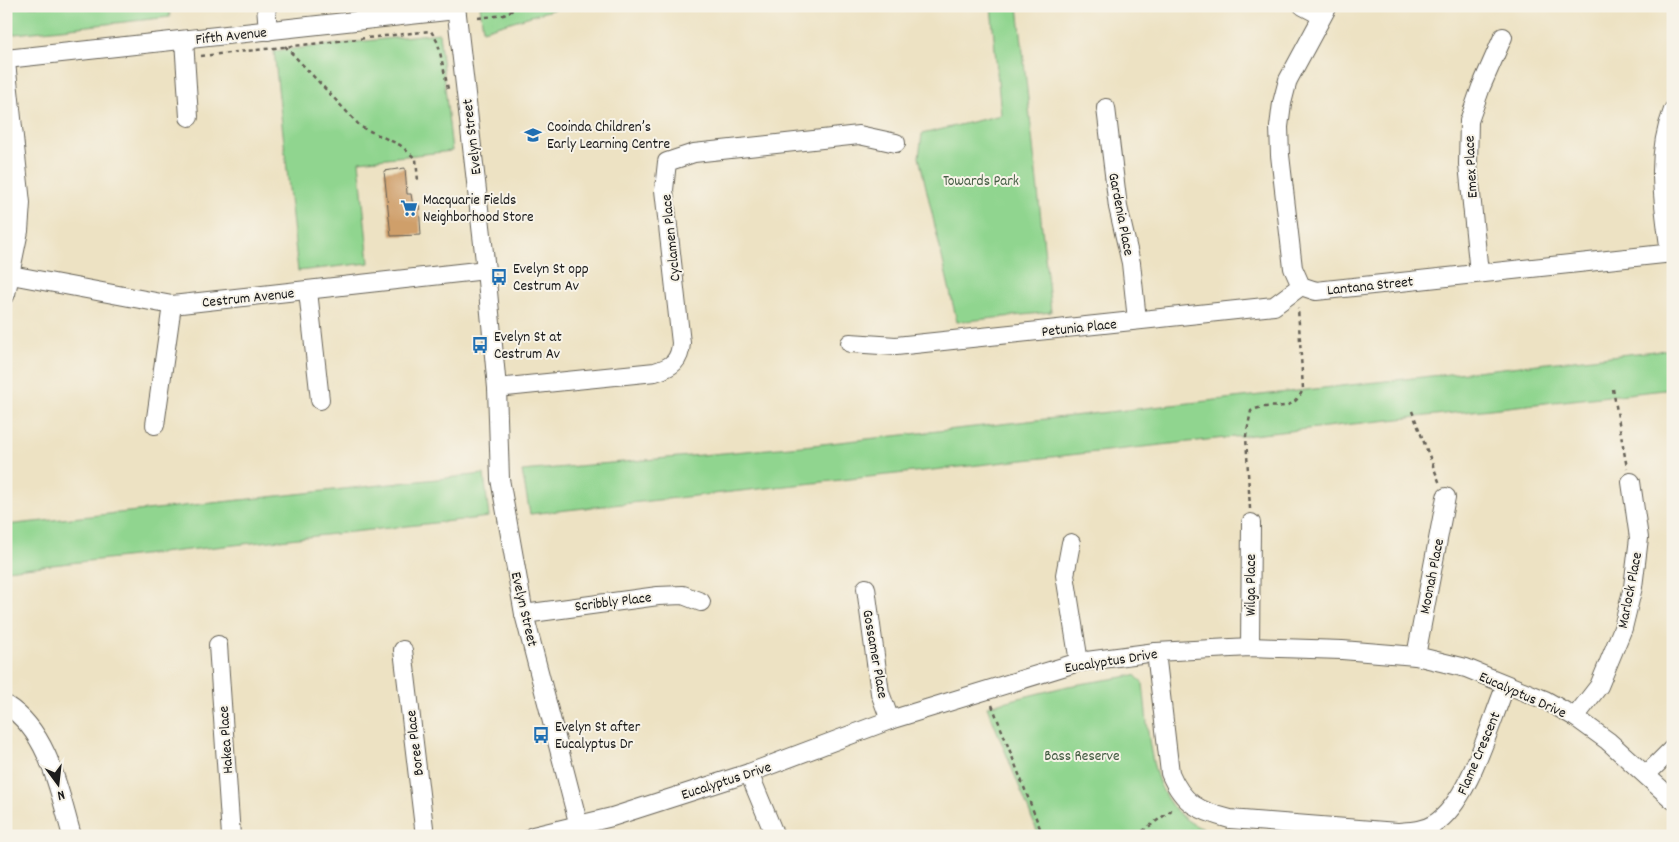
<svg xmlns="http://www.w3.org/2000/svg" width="1679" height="842" viewBox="0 0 1679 842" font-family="Dekko,sans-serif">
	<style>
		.green { fill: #90d58f; stroke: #567856 }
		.building { fill: #cf9f6a }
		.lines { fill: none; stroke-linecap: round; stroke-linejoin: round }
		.minor-casing { stroke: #656156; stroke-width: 20 }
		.path { stroke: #656156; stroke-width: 2.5; stroke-dasharray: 4 4; stroke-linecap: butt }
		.minor { stroke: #fff; stroke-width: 18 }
		.labels { text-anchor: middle; stroke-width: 4; stroke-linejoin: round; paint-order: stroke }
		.street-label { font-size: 15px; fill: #1c1c1c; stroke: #f7f3e8 }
		.poi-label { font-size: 15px; fill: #1c1c1c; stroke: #f7f3e8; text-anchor: start }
		.park-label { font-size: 15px; fill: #455d44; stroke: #f7f3e8 }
	</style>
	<rect width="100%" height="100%" fill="#f7f3e8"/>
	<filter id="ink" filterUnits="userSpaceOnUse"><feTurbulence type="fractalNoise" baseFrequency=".02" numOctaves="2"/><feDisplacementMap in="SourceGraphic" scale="10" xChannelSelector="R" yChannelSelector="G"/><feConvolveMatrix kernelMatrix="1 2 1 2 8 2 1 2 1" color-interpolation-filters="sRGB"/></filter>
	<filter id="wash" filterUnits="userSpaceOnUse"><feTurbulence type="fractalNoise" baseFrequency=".0096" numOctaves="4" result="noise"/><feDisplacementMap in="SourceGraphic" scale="20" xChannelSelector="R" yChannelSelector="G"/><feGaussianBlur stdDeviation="1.12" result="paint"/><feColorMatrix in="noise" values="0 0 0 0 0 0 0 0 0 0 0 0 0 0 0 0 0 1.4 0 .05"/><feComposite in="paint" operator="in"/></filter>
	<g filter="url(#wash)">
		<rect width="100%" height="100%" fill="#ede2c3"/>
		<g class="green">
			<path d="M6,6H169L170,17L6,35Z"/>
			<path d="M480,6H565L483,30Z"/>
			<path d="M991,6H1018L1051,312L957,322L919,157L922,134L1001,115Z"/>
			<path d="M439,33L452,151L359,161L369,263L298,271L274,51Z"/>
			<path d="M1673,349V389L530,514L522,471L813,445Z"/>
			<path d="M484,474L489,517L6,570V525Z"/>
			<path d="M1135,675L1143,684C1151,750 1147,825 1231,836H1039L987,706L1068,686Z"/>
		</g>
		<g id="blocks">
			<path class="building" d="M405,168L407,194H411L413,206L419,205L421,235L391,236L384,171Z"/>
		</g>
	</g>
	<g filter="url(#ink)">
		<use href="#blocks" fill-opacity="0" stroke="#656156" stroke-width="1"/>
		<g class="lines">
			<g class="minor-casing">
				<g id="minor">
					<path d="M266,6L268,31"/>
					<path d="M456,6L486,270L497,388L500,479L524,614L579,826"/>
					<path d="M1303,6L1322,16"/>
					<path d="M1328,6L1288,80L1282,103L1279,127L1280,155L1293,268L1301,286L1316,291L1673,253"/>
					<path d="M184,40L189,117"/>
					<path d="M6,59L456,10"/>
					<path d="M6,62L21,203L19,231L6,294"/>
					<path d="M1106,108L1118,207L1131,263L1137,320"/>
					<path d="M1670,254C1664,203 1654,159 1673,110"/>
					<path d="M1479,273L1468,164L1469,121L1481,87L1503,37"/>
					<path d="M11,275L172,305L486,270"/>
					<path d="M308,291L320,400"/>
					<path d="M850,343L896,346L1274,306L1301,286"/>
					<path d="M497,388L655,372C672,367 680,361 681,343L664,190L667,162L694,153L859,135L896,143"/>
					<path d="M155,425L172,305"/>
					<path d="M1071,543L1065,575L1079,662"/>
					<path d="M866,588L880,693L890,720"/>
					<path d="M524,614L658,596L683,595L701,602"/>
					<path d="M218,645L231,836"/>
					<path d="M1250,647L1251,523"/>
					<path d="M403,650L425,836"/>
					<path d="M1156,652L1170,773C1183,804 1199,811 1230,819L1397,832C1410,831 1423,831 1434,824C1469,803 1490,723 1506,685"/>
					<path d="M1416,656L1446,497"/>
					<path d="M6,705C49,732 59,791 72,836"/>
					<path d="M1575,717L1599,686L1623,628L1633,587L1639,538L1631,482"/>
					<path d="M749,773L775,836"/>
					<path d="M1646,775L1673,748"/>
					<path d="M533,836L612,817L749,773L890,720L1079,662L1156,652L1250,647L1342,650L1416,656L1466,668L1545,700L1575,717L1608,741L1673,800"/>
				</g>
			</g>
			<g class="path">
				<path d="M478,18L504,15L520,6"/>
				<path d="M285,46L361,127L400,145L416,159L418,181"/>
				<path d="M201,56L431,31L438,43L448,89"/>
				<path d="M1613,389L1627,468"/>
				<path d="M1412,411L1440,484"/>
				<path d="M1250,509L1246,436L1251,411C1270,400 1292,417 1303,389L1298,308"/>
				<path d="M992,705L1043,836"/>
				<path d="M1136,836L1173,809"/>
			</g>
			<use href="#minor" class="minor"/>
		</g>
	</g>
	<defs>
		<g id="school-bare" transform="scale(1.35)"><path d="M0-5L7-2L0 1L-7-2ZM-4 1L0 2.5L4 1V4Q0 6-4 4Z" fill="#1f6fb2" stroke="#f7f3e8" stroke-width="2.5" paint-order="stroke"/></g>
		<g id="supermarket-bare" transform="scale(1.35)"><path d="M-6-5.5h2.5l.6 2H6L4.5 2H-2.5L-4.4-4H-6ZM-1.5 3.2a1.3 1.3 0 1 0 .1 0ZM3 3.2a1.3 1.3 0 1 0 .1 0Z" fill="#1f6fb2" stroke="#f7f3e8" stroke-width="2.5" paint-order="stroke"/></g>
		<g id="bus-bare" transform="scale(1.35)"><path d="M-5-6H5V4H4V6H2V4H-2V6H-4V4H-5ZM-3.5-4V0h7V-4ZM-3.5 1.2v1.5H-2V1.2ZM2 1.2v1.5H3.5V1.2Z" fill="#1f6fb2" stroke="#f7f3e8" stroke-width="2.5" paint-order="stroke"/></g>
	</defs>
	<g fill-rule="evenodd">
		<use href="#school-bare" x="533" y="135"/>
		<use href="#supermarket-bare" x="409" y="208"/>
		<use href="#bus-bare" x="499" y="277"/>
		<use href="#bus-bare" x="480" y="345"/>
		<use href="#bus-bare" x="541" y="735"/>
	</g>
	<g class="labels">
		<g class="street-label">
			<text transform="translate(231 35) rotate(-6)" y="5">Fifth Avenue</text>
			<text transform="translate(471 137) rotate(-97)" y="5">Evelyn Street</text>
			<text transform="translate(1470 167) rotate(-93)" y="5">Emex Place</text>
			<text transform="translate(1122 214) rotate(79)" y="5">Gardenia Place</text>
			<text transform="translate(670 238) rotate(-96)" y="5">Cyclamen Place</text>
			<text transform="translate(1370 285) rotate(-6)" y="5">Lantana Street</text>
			<text transform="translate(248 297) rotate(-6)" y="5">Cestrum Avenue</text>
			<text transform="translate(1079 327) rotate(-6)" y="5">Petunia Place</text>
			<text transform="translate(1431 576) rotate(-79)" y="5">Moonah Place</text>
			<text transform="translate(1250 585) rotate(-90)" y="5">Wilga Place</text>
			<text transform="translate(1629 590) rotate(-79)" y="5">Marlock Place</text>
			<text transform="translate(613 601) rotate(-7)" y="5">Scribbly Place</text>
			<text transform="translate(525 609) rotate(77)" y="5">Evelyn Street</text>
			<text transform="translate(876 654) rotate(80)" y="5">Gossamer Place</text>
			<text transform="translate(1111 660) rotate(-9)" y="5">Eucalyptus Drive</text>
			<text transform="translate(1523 694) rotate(24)" y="5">Eucalyptus Drive</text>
			<text transform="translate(225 740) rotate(-94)" y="5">Hakea Place</text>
			<text transform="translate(414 743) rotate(-97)" y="5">Boree Place</text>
			<text transform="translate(1478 753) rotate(-67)" y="5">Flame Crescent</text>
			<text transform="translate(726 780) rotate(-18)" y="5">Eucalyptus Drive</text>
		</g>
		<g class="poi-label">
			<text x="547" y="131">Cooinda Children’s<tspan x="547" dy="17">Early Learning Centre</tspan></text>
			<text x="423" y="204">Macquarie Fields<tspan x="423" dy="17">Neighborhood Store</tspan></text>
			<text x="513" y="273">Evelyn St opp<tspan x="513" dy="17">Cestrum Av</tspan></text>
			<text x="494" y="341">Evelyn St at<tspan x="494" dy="17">Cestrum Av</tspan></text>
			<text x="555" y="731">Evelyn St after<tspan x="555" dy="17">Eucalyptus Dr</tspan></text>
		</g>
		<g class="park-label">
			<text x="981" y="185">Towards Park</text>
			<text x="1082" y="760">Bass Reserve</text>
		</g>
	</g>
	<rect width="1679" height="842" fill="none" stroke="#f7f3e8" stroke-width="25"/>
	<g transform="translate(58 784) rotate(165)" stroke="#f7f3e8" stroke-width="4" paint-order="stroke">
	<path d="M0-4L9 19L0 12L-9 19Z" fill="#1c1c1c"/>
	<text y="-8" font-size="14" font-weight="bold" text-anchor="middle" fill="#1c1c1c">N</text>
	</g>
</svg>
